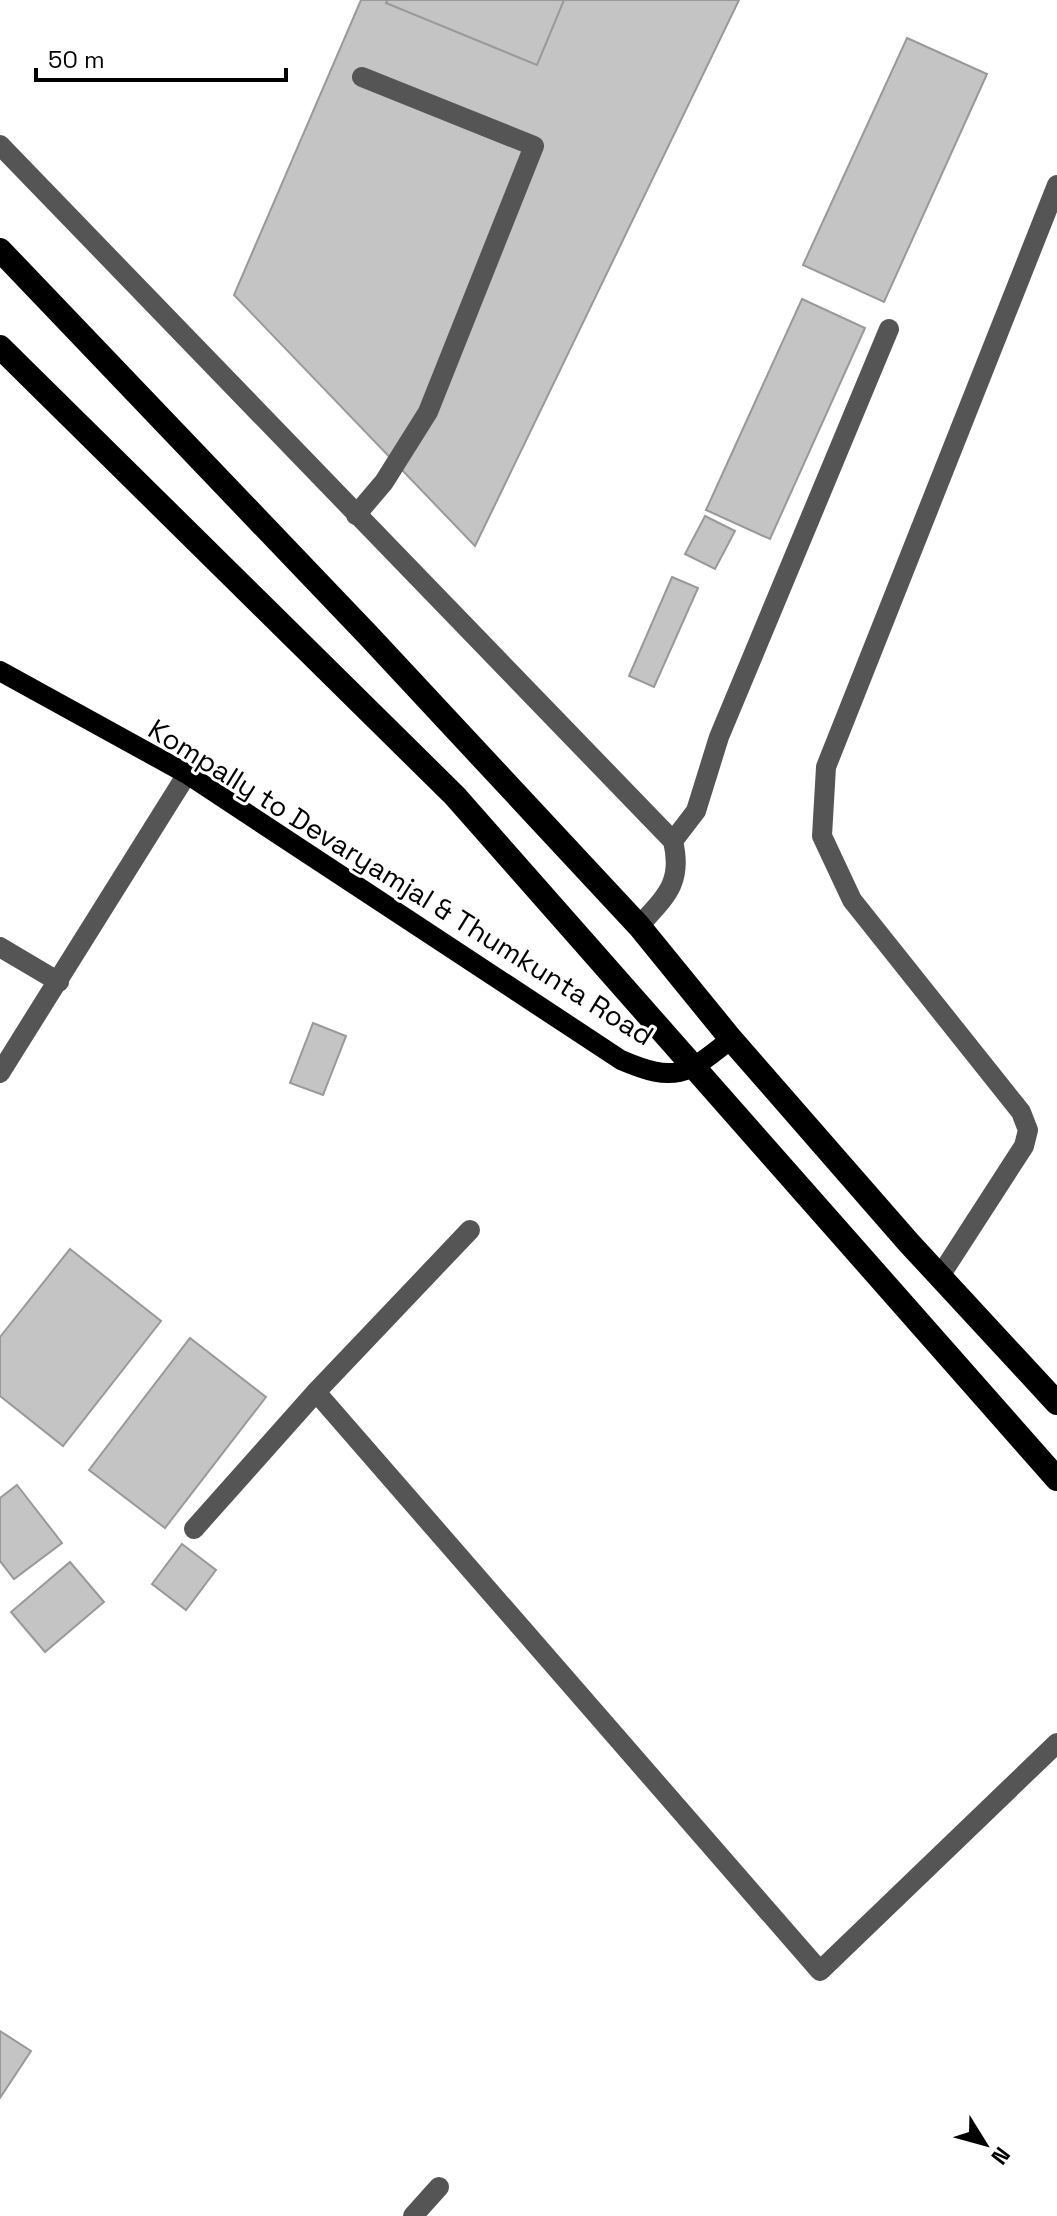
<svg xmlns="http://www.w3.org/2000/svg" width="1057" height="2216" viewBox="0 0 1057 2216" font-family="'Space Grotesk',sans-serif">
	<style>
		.building { fill: #c4c4c4; stroke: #999; stroke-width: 2 }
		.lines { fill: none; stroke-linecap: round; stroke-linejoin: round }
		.minor { stroke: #555; stroke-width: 20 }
		.major { stroke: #000; stroke-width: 20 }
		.highway { stroke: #000; stroke-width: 24 }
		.labels { text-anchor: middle; stroke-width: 6; stroke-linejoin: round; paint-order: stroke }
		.street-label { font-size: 28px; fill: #000; stroke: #fff }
	</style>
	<rect width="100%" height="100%" fill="#fff"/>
	<g class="building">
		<path d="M361,0H739L475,546L234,295Z"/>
		<path d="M388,0H564L537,65L386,3Z"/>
		<path d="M907,38L987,74L884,302L803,265Z"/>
		<path d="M802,299L865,328L770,539L706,510Z"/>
		<path d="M705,516L735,531L715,569L685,554Z"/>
		<path d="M672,577L698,588L654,687L629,676Z"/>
		<path d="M313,1023L346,1036L323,1095L290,1083Z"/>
		<path d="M70,1249L161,1321L63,1446L0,1396V1337Z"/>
		<path d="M190,1338L266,1397L165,1528L89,1470Z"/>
		<path d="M17,1485L62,1543L14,1579L0,1561V1498Z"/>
		<path d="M182,1544L216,1570L186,1610L152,1584Z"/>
		<path d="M70,1562L104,1602L45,1652L11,1612Z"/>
		<path d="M0,2031L31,2051L0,2098Z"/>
	</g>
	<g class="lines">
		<g class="minor">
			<path d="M0,145L673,841C683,883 666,896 639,926"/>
			<path d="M356,515L384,482L428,412L534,146L362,77"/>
			<path d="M673,841L696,811L719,737L889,329"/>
			<path d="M0,947L59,982"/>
			<path d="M0,1073L187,774"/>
			<path d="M940,1276L1024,1146L1028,1130L1021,1112L852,900L822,836L826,767L1057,185"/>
			<path d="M316,1392L820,1971L1057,1743"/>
			<path d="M194,1529L316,1392L470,1230"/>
			<path d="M413,2216L439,2187"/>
		</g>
		<path class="major" d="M0,671L187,774L621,1060C677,1084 687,1074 731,1039"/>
		<g class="highway">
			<path d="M0,250L368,635L639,926L731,1039L909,1243L1057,1403"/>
			<path d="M0,347L455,796L1057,1479"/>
		</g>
	</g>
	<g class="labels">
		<g class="street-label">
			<text transform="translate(401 882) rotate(32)" y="10">Kompally to Devaryamjal &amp; Thumkunta Road</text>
		</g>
	</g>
	<g transform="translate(985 2144) rotate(127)" stroke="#ffffff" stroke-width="6" paint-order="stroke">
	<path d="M0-6L14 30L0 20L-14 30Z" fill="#000000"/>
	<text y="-12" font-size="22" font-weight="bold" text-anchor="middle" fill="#000000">N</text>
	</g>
	<path d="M36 68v12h250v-12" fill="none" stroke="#000000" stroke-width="4"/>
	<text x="48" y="68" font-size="24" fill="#000000" stroke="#ffffff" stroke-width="6" paint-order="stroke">50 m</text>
</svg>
